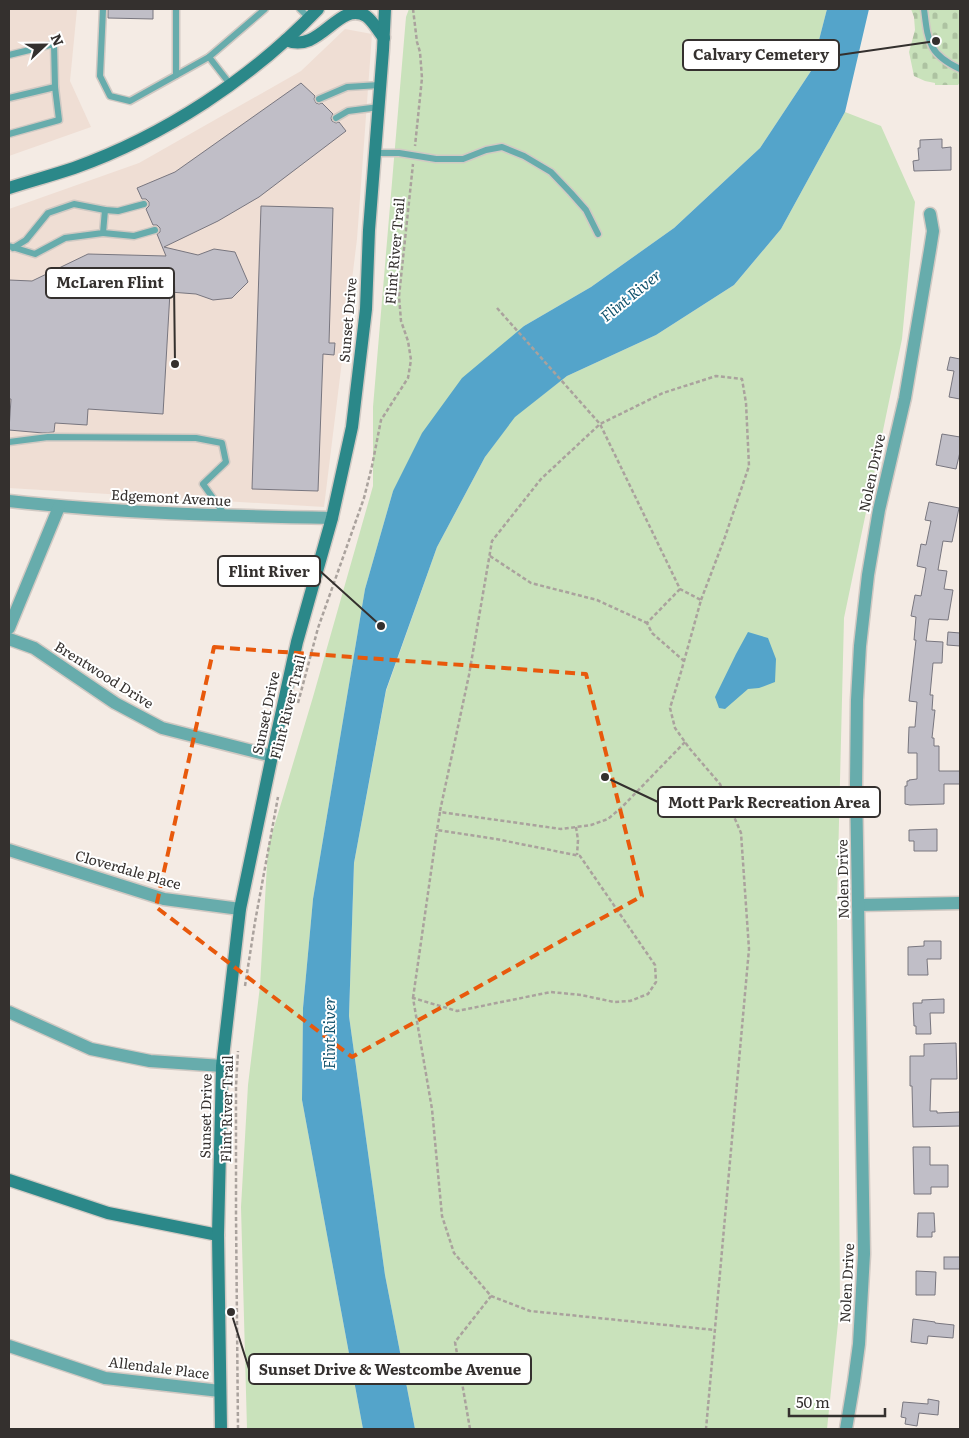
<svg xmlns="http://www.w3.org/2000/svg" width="969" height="1438" viewBox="0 0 969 1438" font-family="Literata,serif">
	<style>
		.built { fill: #efded4 }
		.cemetery { fill: url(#cemetery-stones) }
		.park { fill: #c9e2bb }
		.water { fill: #54a4ca }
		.building { fill: #c0bec7; stroke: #78767f }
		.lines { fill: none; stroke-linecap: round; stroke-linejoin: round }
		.lane-casing { stroke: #d1c9c3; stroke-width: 9 }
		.street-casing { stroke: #d1c9c3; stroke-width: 15 }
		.secondary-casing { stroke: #d1c9c3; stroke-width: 15 }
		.path { stroke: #aaa29d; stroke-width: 2.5; stroke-dasharray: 4 2.5; stroke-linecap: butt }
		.lane { stroke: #67acac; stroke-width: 6 }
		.street { stroke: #67acac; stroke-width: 12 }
		.secondary { stroke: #2b8889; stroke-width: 12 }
		.marked { fill: none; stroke: #e8590c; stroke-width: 4; stroke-dasharray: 10 6; stroke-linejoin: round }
		.labels { text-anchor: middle; stroke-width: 4; stroke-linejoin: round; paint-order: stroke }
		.street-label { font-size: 14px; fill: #34302e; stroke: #fff }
		.water-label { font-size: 15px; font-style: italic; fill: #12536d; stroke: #fff }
		.leader { fill: none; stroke: #34302e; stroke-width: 2 }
		.callout-dot { fill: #34302e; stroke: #fff; stroke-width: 2 }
		.callout { fill: #fff; stroke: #34302e; stroke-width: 2 }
		.callout-label { font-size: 15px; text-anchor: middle; font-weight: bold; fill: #34302e }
	</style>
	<defs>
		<pattern id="cemetery-stones" width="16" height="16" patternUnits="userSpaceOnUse" patternTransform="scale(1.25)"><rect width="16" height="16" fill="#c9e2bb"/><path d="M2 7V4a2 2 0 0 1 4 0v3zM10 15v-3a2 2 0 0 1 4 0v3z" fill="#adc2a1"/></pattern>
	</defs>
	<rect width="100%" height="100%" fill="#f4ebe4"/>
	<g class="built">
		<path d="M9,9H77L70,81L91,127L9,156Z"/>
		<path d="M345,29L372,34L357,239L324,507L9,488V209L139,163L301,71Z"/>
	</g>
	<path class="cemetery" d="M911,9H960V82L958,85H935V83L925,81L914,76L909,52L915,30L914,17Z"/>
	<g class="park">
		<path d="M409,9H827L811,71L760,148L674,228L591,287L524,326L393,491L365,589L313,899L303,1008L302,1100L363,1429H247L241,1207L248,1085L260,986L268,847L313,697L373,486V407L406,17Z"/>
		<path d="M845,112L881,126L915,202L902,339L844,618L837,903L840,1304L827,1429H415L385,1275L349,1016L354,863L386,691L437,547L485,457L515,416L567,376L656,335L734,285L781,229Z"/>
	</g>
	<g class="water">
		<path d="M827,9H869L845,112L781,229L734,285L656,335L567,376L515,417L485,457L437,547L386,690L354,863L349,1016L385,1275L415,1429H363L302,1100L303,1008L313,899L365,589L393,491L422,433L462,378L524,326L591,287L674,228L760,148L811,71Z"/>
		<path d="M748,632L768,638L776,659L775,682L759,688L748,689L725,709L719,708L715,697L736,654Z"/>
	</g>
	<g class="building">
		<path d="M108,9H153V19L108,18Z"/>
		<path d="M301,83L315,96L314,99L316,103L319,104L322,103L333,114L331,118L332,121L336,123L339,122L346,131L259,197L218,221L164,247L198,255L214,249L235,252L248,282L232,298L213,300L196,294L170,292L163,414L88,409L87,425L55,423L54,432L43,433L9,430L11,399H9V280L32,281L88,254L166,256L157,234L160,232V228L157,225H153L146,209L149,206V202L146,199H142L137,188L175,172Z"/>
		<path d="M942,139V148L951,147V170L914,171L913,161L919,160L918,148H920V140Z"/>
		<path d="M261,206L333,208L329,343H335L334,355L323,354L318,491L252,489Z"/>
		<path d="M950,357L960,359V399L949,397L954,371L947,370Z"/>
		<path d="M942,434L960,437V452L956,469L936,465Z"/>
		<path d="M929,502L959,508L952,542L943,541L938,570L947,571L944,589L953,590L948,620L929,619L926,641L943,642L942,663H933L930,695H933L932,710H935L932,738H934V746H939V771H960V784H944V804L910,805L905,804V786H907V781H909V780L917,779V753H908L909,727H915L917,702L909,701L916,640H914L916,617L911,616L915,595L921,596L926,568L917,566L921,544L926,545L931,521L925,520Z"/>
		<path d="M948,632L960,633V646L947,645Z"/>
		<path d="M937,829V851H914V841H909V830Z"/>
		<path d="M924,941H941V959H927L928,975H908V947L924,946Z"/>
		<path d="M944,999V1013H930L931,1034H916V1026H914L913,1003H922V1000Z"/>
		<path d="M956,1043L957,1079H931L930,1111H937V1113L960,1112V1126L913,1127L912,1086H910V1056H924V1044Z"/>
		<path d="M913,1147H930V1165H948V1187H931V1194H914Z"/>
		<path d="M918,1213H934L935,1232H932V1237H917Z"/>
		<rect x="944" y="1257" width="16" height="12"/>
		<path d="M916,1271L936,1272L935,1295H916Z"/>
		<path d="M913,1319L935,1322V1323L954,1325L953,1338L928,1336L927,1344L911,1342Z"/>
		<path d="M928,1399L939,1401L938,1415L919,1413L917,1426L905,1424L906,1418L901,1417L903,1402L928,1404Z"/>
	</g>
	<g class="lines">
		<g class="lane-casing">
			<g id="lane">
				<path d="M103,9L100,76L110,96L130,101L209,57L265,9"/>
				<path d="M300,9L309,18"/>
				<path d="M924,9C928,41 928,54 960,69"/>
				<path d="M9,55L54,44L55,87L59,120L9,134"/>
				<path d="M209,57L230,84"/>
				<path d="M176,75V9"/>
				<path d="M9,98L55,87"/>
				<path d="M319,99L347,87L380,85"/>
				<path d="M336,118L348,111L379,107"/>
				<path d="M375,153H399L436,159H463L486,150L502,147L524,156L551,172L571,193L586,210L598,234"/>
				<path d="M103,233L134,236L155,230"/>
				<path d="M9,246L35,254L65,238L103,233L105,210"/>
				<path d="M13,248L26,240L48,213L74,204L105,210L118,211L144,204"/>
				<path d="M9,442L48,437L196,438L222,443L226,462L203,484L225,515"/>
			</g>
		</g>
		<g class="street-casing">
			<g id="street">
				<path d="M9,501C116,513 224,516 332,518"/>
				<path d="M9,628L59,507"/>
				<path d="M9,639L34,648L115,703L162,728L272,756"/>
				<path d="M9,850L164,899L240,909"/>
				<path d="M858,905L960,903"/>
				<path d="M9,1012L91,1049L150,1061L222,1066"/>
				<path d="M9,1346L105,1378L220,1391"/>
				<path d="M846,1429L854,1381L859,1344L864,1254L856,784L857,700L860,646L868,575L879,510L905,398L930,250L933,231L930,214"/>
			</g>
		</g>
		<g class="secondary-casing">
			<g id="secondary">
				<path d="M286,40C320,55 338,0 366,16C374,22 378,31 384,38"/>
				<path d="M9,188C31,181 53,175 74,168C164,136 252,78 318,9"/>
				<path d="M9,1180L108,1213L218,1235"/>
				<path d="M221,1429L218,1235L222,1066L240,909L272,756L297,642L332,518L352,427L366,309L369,230L383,50L385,9"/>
			</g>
		</g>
		<g class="path">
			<path d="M413,9L417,42L420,52L422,78L415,146"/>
			<path d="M497,308L600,424L680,589L701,600L681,672L670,708L675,728L690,749L720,784L741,833L749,949L706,1429"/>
			<path d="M490,556L531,583L597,600L647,623"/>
			<path d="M680,589L647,623L652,633L684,661"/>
			<path d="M298,703L318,628L364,498L372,466L381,420L408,378L411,360L408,341L401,321L399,296L413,164"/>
			<path d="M685,742L622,807L608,819L591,825L561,829L440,812L437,830L496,839L580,856L655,965L656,982L648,994L630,1001L614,1002L581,995L551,992L457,1011L413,998L432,1109L442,1216L454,1253L491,1296L530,1311L715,1330"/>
			<path d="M440,811L469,675L492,541L541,479L600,424L663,393L716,376L742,379L746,403L749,466L725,537L701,600"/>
			<path d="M576,827L578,840L577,855"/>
			<path d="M245,986L255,922L278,797"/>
			<path d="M413,998L437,830"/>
			<path d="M238,1429L236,1215V1086L238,1051"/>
			<path d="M470,1429L455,1342L491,1296"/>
		</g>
		<use href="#lane" class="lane"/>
		<use href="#street" class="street"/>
		<use href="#secondary" class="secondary"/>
	</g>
	<path class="marked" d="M214,647L586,674L642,896L352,1057L156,907Z"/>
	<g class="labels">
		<g class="street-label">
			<text transform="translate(395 251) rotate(-85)" y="5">Flint River Trail</text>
			<text transform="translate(348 320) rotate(-85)" y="5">Sunset Drive</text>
			<text transform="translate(872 473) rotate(-78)" y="5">Nolen Drive</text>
			<text transform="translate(171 498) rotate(3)" y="5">Edgemont Avenue</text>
			<text transform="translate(104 675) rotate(32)" y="5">Brentwood Drive</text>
			<text transform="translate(288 707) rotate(-76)" y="5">Flint River Trail</text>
			<text transform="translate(266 713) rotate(-78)" y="5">Sunset Drive</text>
			<text transform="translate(128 870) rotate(16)" y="5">Cloverdale Place</text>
			<text transform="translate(843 879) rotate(-91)" y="5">Nolen Drive</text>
			<text transform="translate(227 1109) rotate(-89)" y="5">Flint River Trail</text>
			<text transform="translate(206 1116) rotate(-89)" y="5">Sunset Drive</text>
			<text transform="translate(847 1283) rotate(-87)" y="5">Nolen Drive</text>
			<text transform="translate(159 1368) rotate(7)" y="5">Allendale Place</text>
		</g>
		<g class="water-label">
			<text transform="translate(631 296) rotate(-39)" y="5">Flint River</text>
			<text transform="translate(330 1033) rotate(-90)" y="5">Flint River</text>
		</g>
	</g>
	<path class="leader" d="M936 41L839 55M175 364L174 283M381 626L320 571M605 777L658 802M231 1312L249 1369"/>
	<g class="callout-dot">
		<circle cx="936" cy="41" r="5"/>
		<circle cx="175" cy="364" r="5"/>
		<circle cx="381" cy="626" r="5"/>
		<circle cx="605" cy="777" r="5"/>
		<circle cx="231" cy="1312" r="5"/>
	</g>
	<g class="callout">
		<rect x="683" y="40" width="156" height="30" rx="5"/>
		<rect x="46" y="268" width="128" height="30" rx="5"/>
		<rect x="218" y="556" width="102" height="30" rx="5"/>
		<rect x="658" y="787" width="222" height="30" rx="5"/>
		<rect x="249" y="1354" width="282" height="30" rx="5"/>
	</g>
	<g class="callout-label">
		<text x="761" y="60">Calvary Cemetery</text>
		<text x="110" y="288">McLaren Flint</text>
		<text x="269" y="577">Flint River</text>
		<text x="769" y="808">Mott Park Recreation Area</text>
		<text x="390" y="1375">Sunset Drive &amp; Westcombe Avenue</text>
	</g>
	<rect width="969" height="1438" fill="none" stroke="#34302e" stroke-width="20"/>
	<g transform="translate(45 45) rotate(68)" stroke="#ffffff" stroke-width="4" paint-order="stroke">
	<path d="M0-4L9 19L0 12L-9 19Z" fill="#34302e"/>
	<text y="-8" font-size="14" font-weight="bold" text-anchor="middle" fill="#34302e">N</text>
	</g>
	<path d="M789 1408v8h96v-8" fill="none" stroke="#34302e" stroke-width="2.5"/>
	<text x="796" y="1408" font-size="15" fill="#34302e" stroke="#ffffff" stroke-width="4" paint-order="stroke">50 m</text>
</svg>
